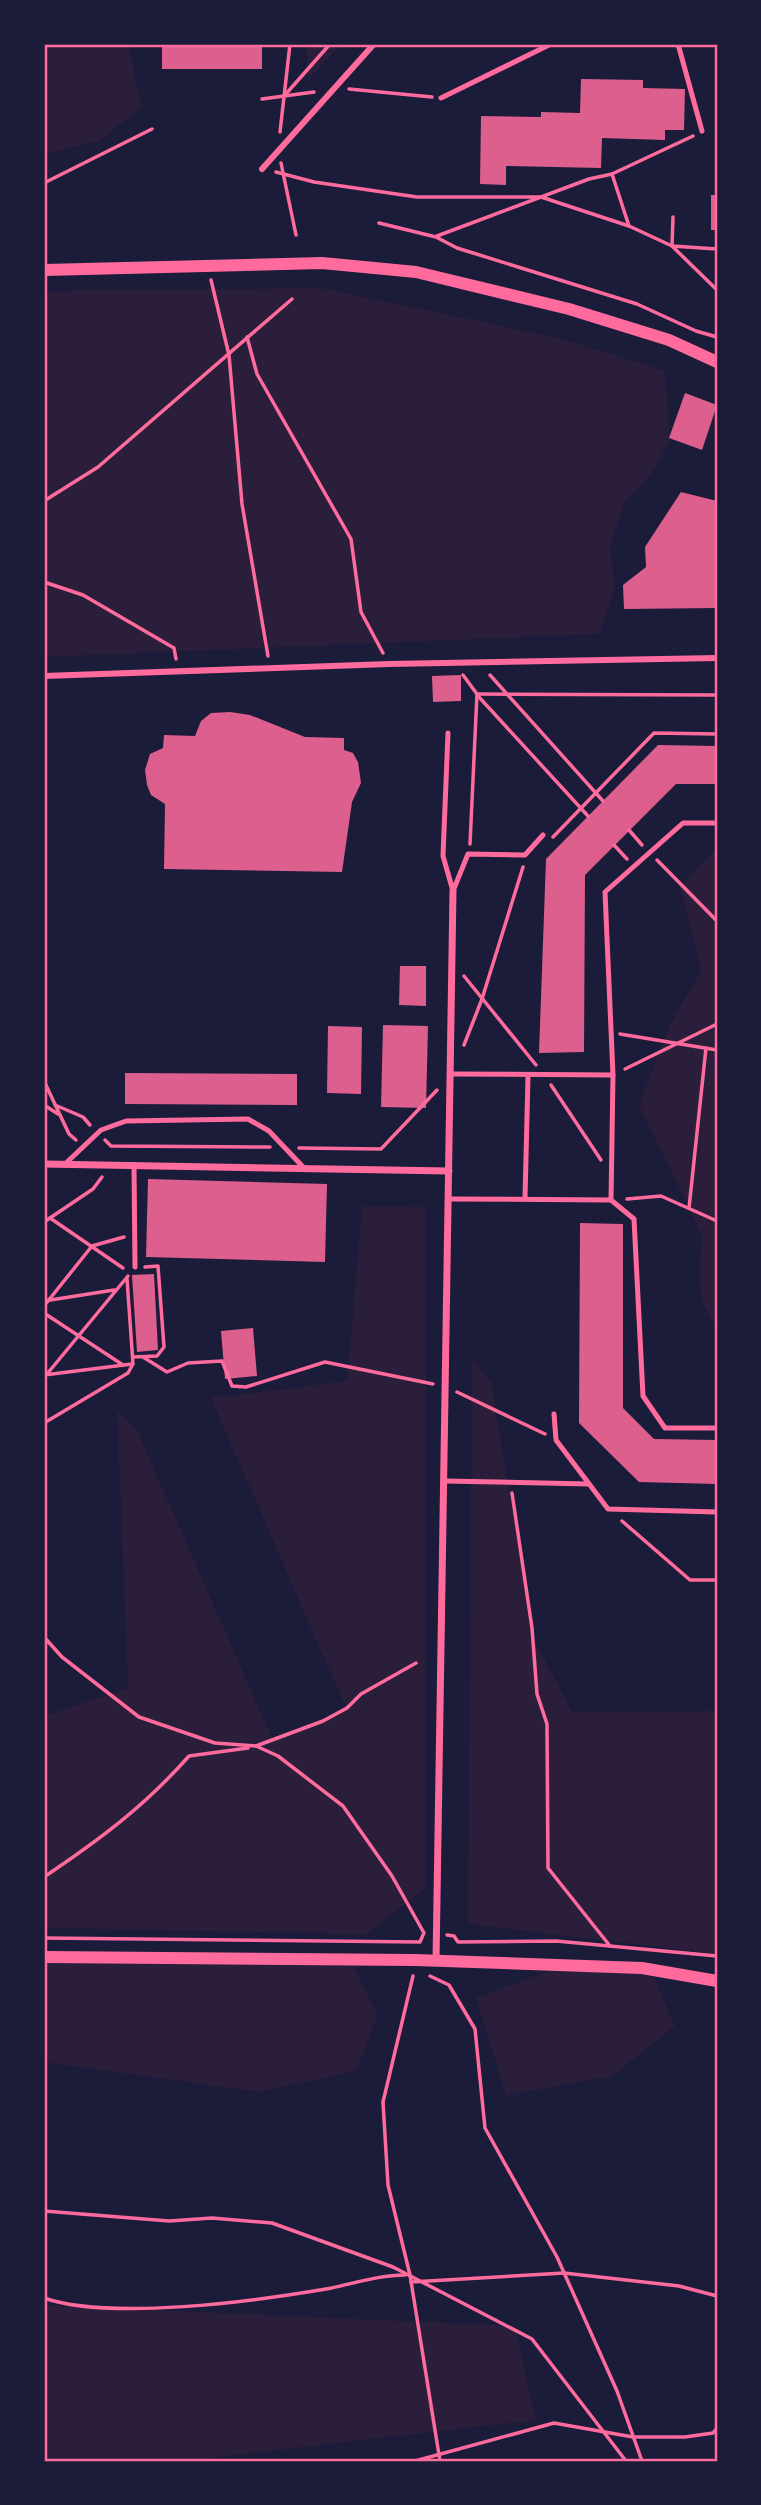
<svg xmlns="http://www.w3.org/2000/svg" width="761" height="2505" viewBox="0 0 761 2505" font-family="Rubik,sans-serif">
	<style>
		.green { fill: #2a1e3b }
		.building { fill: #dd5f8e }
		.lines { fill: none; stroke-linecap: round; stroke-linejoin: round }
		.path { stroke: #ff6b9d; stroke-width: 3.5 }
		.service { stroke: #ff6b9d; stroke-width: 5 }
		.pedestrian { stroke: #ff6b9d; stroke-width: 6 }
		.minor { stroke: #ff6b9d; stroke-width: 7 }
		.tertiary { stroke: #ff6b9d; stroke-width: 12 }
		.neatline { fill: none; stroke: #ff6b9d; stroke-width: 2.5 }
	</style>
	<rect width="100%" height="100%" fill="#1b1b3a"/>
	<g class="green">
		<path d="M44,44H128L142,107L99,141L44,155Z"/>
		<path d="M306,44H341L308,80Z"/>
		<path d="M321,288L563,339L665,371L670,442L648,478L625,501L610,547L615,590L599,634L44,657V291Z"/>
		<path d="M717,848V1329L704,1306L699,1283L702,1235L639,1105L670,1025L701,971L680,887Z"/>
		<path d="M362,1206L426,1207V1887L367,1934L44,1928V1716L128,1688L117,1409L137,1430L272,1738L323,1719L345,1706L211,1398L347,1381Z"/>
		<path d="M472,1359L491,1382L533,1637L572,1712L717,1711V1954L468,1924Z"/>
		<path d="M44,1963L353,1966L378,2015L356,2071L259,2092L44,2062Z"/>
		<path d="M568,1964L654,1976L675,2026L612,2076L506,2095L476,1998Z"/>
		<path d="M44,2305L515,2326L536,2420L183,2461H44Z"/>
	</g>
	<g class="building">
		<rect x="162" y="44" width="100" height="25"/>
		<path d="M581,79L643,80V88L685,89L684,130H665V140L602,138L601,168L506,166V185L480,184L481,116L541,117V112L580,113Z"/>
		<rect x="711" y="195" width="6" height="35"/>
		<path d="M685,393L717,405L702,450L669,438Z"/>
		<path d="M681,492L717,501V608L624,609L623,585L646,567L645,547Z"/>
		<path d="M461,675V701L433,702L432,676Z"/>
		<path d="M230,712L250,715L305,737L344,738V750L353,753L358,762L361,783L352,802L342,872L164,869L165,804L151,795L147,785L145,770L150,754L163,748L164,735L195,736L201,721L211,713Z"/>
		<path d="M658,745L717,746V784H676L585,875L584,1052L539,1053L546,859Z"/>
		<path d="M400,966H426V1006L399,1005Z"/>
		<path d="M383,1025L428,1026L426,1108L381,1107Z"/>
		<path d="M328,1026L362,1027L361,1094L327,1093Z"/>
		<path d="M125,1073L297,1074V1105L125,1104Z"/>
		<path d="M148,1179L327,1184L325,1262L146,1257Z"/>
		<path d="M580,1223L623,1224V1408L654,1439L717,1440V1484L639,1482L579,1423Z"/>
		<path d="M154,1274L158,1350L137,1352L132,1275Z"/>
		<path d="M253,1328L257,1376L225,1379L221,1331Z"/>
	</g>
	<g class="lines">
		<g class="path">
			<path d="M349,89L432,97"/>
			<path d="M285,95L330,44"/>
			<path d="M262,99L314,92"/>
			<path d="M280,132L290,44"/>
			<path d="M281,163L296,235"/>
			<path d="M276,172L314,182L417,197H541L629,226L672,246L717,249"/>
			<path d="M612,174L629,226"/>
			<path d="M44,183L152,129"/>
			<path d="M673,217L672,246L717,290"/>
			<path d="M379,223L436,237L457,248L637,304L696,331L717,337"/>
			<path d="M437,236L589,179L612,174L693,136"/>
			<path d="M211,280L229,355L242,504L268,656"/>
			<path d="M247,337L257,374L351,539L361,612L383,653"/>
			<path d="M44,501L98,467L292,299"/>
			<path d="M44,582L83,595L174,648L176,659"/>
			<path d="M463,675L477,694L470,844"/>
			<path d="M490,675L603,801"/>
			<path d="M477,694L717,695"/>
			<path d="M478,696L588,816"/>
			<path d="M629,830L642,845"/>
			<path d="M553,837L654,733L717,734"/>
			<path d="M614,845L627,859"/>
			<path d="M657,860L717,921"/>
			<path d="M717,946V951"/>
			<path d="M464,976L536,1065"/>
			<path d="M620,1034L717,1050"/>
			<path d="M464,1045L482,999L523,867"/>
			<path d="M625,1069L717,1024"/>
			<path d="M44,1081L69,1134L76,1140"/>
			<path d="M551,1085L601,1160"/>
			<path d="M44,1105L58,1114"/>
			<path d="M55,1105L83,1117L90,1125"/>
			<path d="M105,1140L111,1146L270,1147"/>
			<path d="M299,1148L381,1149L437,1090"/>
			<path d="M627,1199L661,1196L717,1221"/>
			<path d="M689,1208L706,1048"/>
			<path d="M50,1218L123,1268"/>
			<path d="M44,1222L93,1189L102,1177"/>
			<path d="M44,1301L114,1290"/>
			<path d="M44,1306L92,1246L124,1237"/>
			<path d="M44,1313L123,1365"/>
			<path d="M133,1357L157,1356L164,1347L158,1266L145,1267"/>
			<path d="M143,1357L167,1372L188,1363L222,1361L232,1386L246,1387L325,1362L433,1384"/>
			<path d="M47,1374L128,1276"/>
			<path d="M44,1375L132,1364"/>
			<path d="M457,1392L545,1434"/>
			<path d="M44,1423L128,1373L133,1364L127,1279"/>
			<path d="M512,1493L532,1628L537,1694L547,1724L548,1868L610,1946"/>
			<path d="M622,1521L690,1580H717"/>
			<path d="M44,1637L62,1657L139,1717L215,1743L256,1746L278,1756L343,1806L392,1876L424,1933"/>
			<path d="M256,1746L323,1721L347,1708L361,1694L416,1663"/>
			<path d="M44,1877C99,1840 145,1806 189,1756L248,1748"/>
			<path d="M447,1935L454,1936L458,1942L556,1941L717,1956"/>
			<path d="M44,1938L420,1942L423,1935"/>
			<path d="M413,1976L383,2102L388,2185L410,2275L440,2461"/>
			<path d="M430,1976L449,1985L475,2029L485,2128L557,2257L617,2391L642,2461"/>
			<path d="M44,2211L169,2221L212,2218L272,2223L393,2267L532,2339L626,2461"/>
			<path d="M411,2282L564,2273L679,2286L717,2296"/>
			<path d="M44,2298C110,2321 255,2301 326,2289C353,2284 378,2275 405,2275"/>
			<path d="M415,2461L554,2423L633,2437H685L713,2433L717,2428"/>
		</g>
		<g class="service">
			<path d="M678,44L702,131"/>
			<path d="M441,98L551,44"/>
			<path d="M448,733L443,856L453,891"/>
			<path d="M717,823H683L605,892L613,1075L611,1200L634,1219L643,1396L665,1428H717"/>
			<path d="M453,891L468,854L525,855L543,835"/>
			<path d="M452,1074L613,1075"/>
			<path d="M65,1164L101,1130L126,1121L248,1119L269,1131L305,1169"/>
			<path d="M134,1166L135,1267"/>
			<path d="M525,1198L528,1076"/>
			<path d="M450,1199L611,1200"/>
			<path d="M554,1414L556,1440L608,1509L717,1512"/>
			<path d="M445,1481L589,1484"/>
		</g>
		<g class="pedestrian">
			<path d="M262,169L374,44"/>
			<path d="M44,676L389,664L717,658"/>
		</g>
		<g class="minor">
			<path d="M44,1164L449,1171"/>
			<path d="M436,1961L453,891"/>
		</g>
		<g class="tertiary">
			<path d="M44,270L322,263L416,272L569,309L669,340L717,362"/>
			<path d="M44,1957L415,1960L642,1968L717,1981"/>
		</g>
	</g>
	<rect width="761" height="2505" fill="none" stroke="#1b1b3a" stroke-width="91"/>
	<rect x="46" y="46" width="670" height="2414" class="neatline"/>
</svg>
